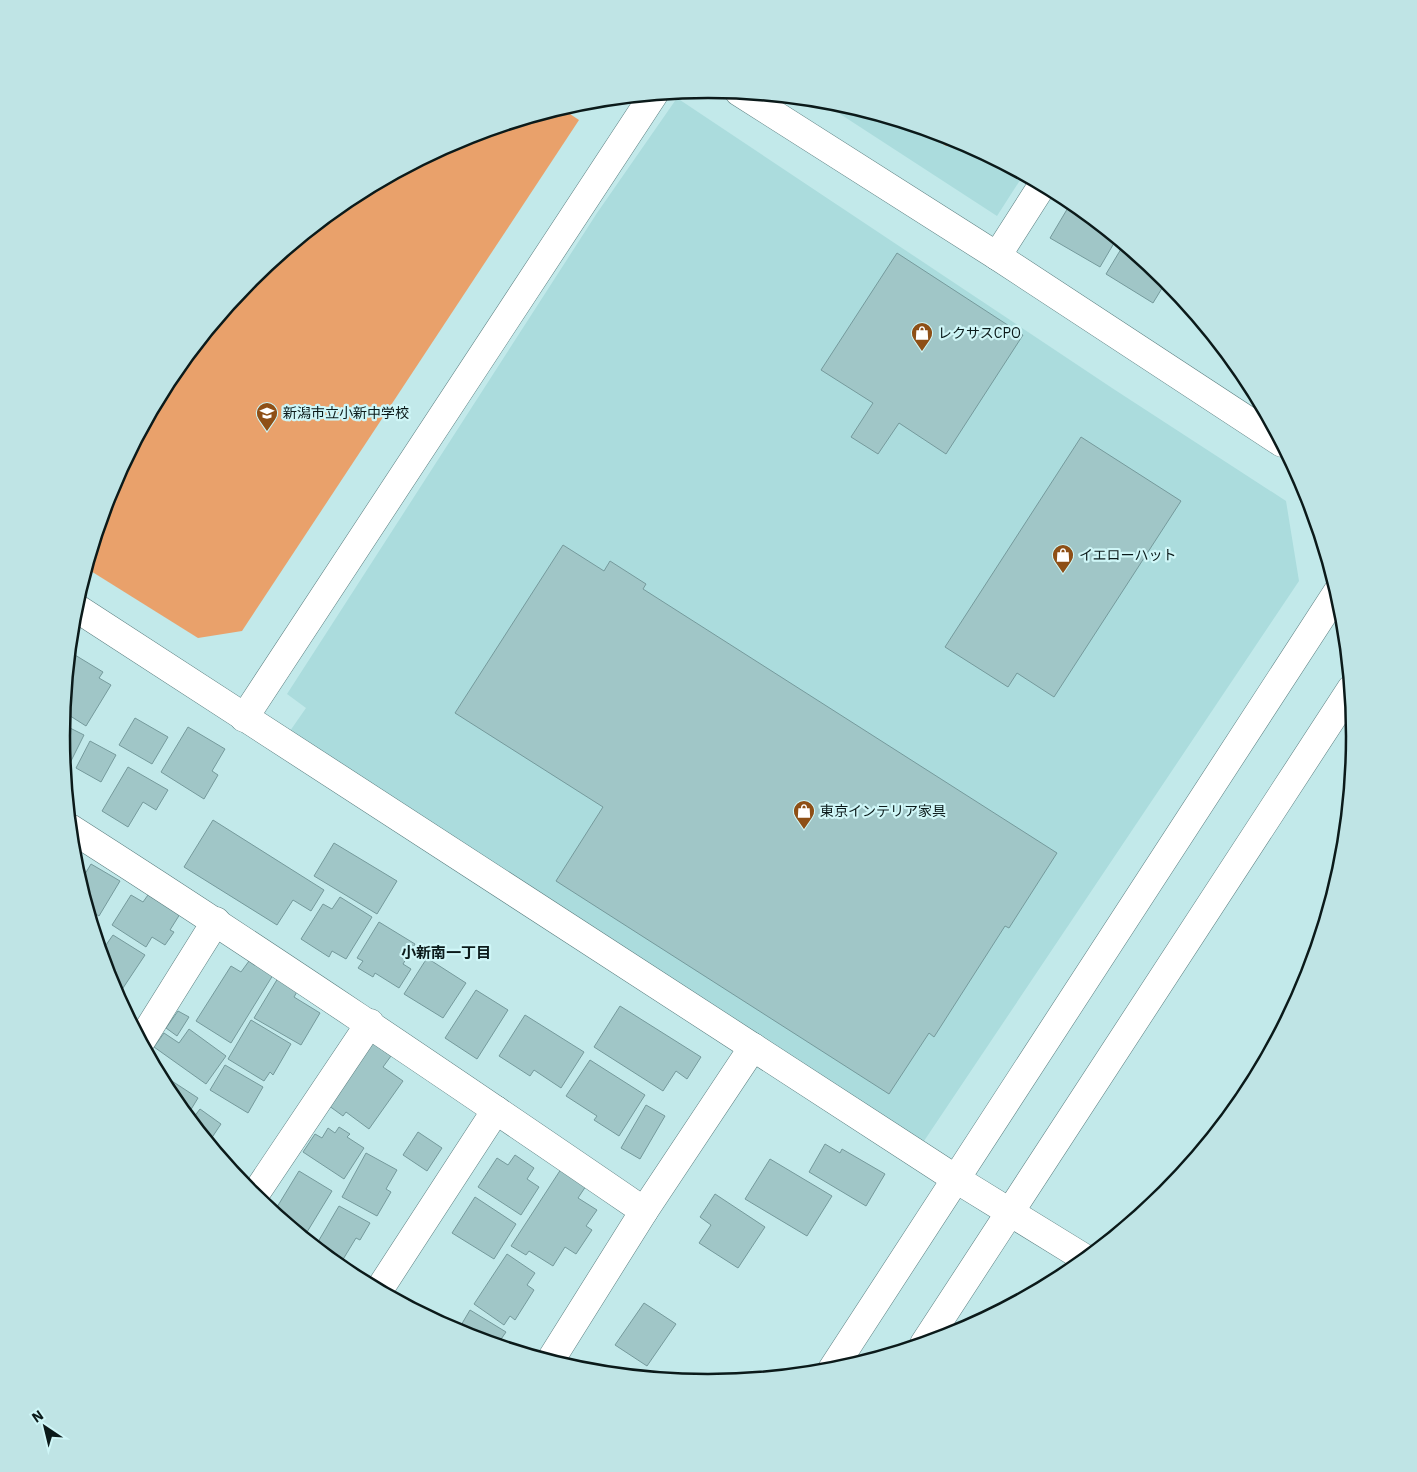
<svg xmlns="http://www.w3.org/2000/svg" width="1417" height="1472" viewBox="0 0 1417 1472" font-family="'IBM Plex Sans','Noto Sans JP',sans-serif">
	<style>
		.built { fill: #abdcdd }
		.green { fill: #e9a16b }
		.building { fill: #a0c6c7; stroke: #759a9c }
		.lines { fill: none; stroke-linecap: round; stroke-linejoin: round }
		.minor-casing { stroke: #5b7f80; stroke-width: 29 }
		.tertiary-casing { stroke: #5b7f80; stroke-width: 29 }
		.minor { stroke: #fff; stroke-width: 28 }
		.tertiary { stroke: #fff; stroke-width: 28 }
		.labels { text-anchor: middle; stroke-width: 4.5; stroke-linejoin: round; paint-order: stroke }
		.poi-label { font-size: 14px; fill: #0b1a1a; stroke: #cff6f7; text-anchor: start }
		.neighbourhood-label { font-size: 15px; font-weight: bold; fill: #0b1a1a; stroke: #cff6f7 }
		.rim { fill: none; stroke: #0b1a1a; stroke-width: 2.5 }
	</style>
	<rect width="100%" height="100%" fill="#c2e9ea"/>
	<g class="built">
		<path d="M677,98L1112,388L1286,501L1299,581L922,1144L290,731L306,708L287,694L597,213Z"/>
		<path d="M817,99L835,101L956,138L1024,174L997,216Z"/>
	</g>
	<g class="green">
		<path d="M561,108L579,120L242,631L198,638L86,568L111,488L170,376L251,278L349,198L461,138Z"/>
		<path d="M915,126L966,143L946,146Z"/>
	</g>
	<g class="building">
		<path d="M1072,201L1117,238L1100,267L1050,238Z"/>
		<path d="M1124,244L1167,280L1153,303L1106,274Z"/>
		<path d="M897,253L1023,335L946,454L899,423L878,454L851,437L873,403L821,370Z"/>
		<path d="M1081,437L1181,501L1054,697L1017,673L1008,687L945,647Z"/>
		<path d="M563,545L604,571L610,561L646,584L643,589L1057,853L1009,928L1005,926L934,1037L929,1033L889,1094L556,881L603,807L455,713Z"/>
		<path d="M70,652L103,672L99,678L111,685L86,726L64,712Z"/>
		<path d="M135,718L168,737L152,764L119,745Z"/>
		<path d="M62,724L84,735L69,765L64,762Z"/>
		<path d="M188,727L225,749L212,771L218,775L204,799L161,772Z"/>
		<path d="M90,741L116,755L101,782L76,768Z"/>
		<path d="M128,767L168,790L156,810L143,802L128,827L102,811Z"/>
		<path d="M213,820L324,890L311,911L293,900L277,925L184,867Z"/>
		<path d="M334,843L397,881L377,914L314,876Z"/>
		<path d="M91,864L120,881L99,916L88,909L75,868L85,874Z"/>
		<path d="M131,895L143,902L148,895L180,914L170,930L174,932L165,945L152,937L146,947L112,925Z"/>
		<path d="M340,897L372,917L346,959L332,951L329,957L301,939L323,904L332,909Z"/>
		<path d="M379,922L415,944L403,964L411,969L399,988L375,973L373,977L358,968L363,961L357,958Z"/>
		<path d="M113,935L145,955L119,994L110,983L101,952Z"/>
		<path d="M427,958L466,983L443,1018L404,994Z"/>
		<path d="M249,961L273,975L231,1043L196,1021L231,966L241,972Z"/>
		<path d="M278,978L298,990L294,997L320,1013L301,1045L254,1018Z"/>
		<path d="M476,990L508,1010L477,1059L445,1038Z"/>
		<path d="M620,1006L701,1057L687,1079L676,1071L663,1091L594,1047Z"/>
		<path d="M178,1011L189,1017L177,1036L166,1028Z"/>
		<path d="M525,1015L584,1052L561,1088L534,1070L530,1076L499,1056Z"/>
		<path d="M251,1020L291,1044L273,1075L270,1072L264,1081L228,1059Z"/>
		<path d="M189,1029L226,1056L206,1084L154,1047L164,1033L179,1043Z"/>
		<path d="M368,1040L391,1056L383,1067L403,1081L369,1129L346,1112L343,1116L325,1103Z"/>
		<path d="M590,1060L645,1095L619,1136L594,1120L597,1116L566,1096Z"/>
		<path d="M225,1065L263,1087L248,1113L210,1090Z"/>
		<path d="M158,1072L198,1098L187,1116L170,1095Z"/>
		<path d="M646,1105L665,1116L640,1159L621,1148Z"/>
		<path d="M200,1109L221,1124L211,1139L217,1143L213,1148L191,1121Z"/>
		<path d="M339,1127L350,1134L347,1137L364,1148L344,1179L303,1152L315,1134L322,1138L328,1128L335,1133Z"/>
		<path d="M418,1132L442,1148L427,1171L403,1155Z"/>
		<path d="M825,1144L840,1153L842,1149L885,1174L866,1206L809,1172Z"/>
		<path d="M366,1153L397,1170L386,1189L391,1192L377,1216L342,1197Z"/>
		<path d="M515,1155L534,1168L527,1179L539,1187L521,1215L478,1187L497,1158L508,1165Z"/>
		<path d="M770,1159L832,1196L807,1236L745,1199Z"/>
		<path d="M563,1166L588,1183L578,1198L597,1210L586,1226L592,1230L576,1254L565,1247L553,1266L529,1251L526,1255L511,1246Z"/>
		<path d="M299,1171L332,1191L304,1237L274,1212Z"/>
		<path d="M715,1194L765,1227L738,1268L699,1243L711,1225L700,1217Z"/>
		<path d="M475,1197L516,1224L494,1259L452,1233Z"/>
		<path d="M339,1206L370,1223L360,1240L356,1238L339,1266L315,1247Z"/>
		<path d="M507,1254L535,1273L527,1285L534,1290L515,1320L510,1316L504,1325L474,1304Z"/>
		<path d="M644,1303L676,1324L647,1366L615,1345Z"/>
		<path d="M470,1310L506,1332L497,1345L457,1332Z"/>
	</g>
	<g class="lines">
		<g class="minor-casing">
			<g id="minor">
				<path d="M997,256L1043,184"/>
				<path d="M75,607L956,1179"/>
				<path d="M244,718L654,94"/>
				<path d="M70,828C264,952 454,1081 644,1211"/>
				<path d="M141,1041L216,921"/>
				<path d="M254,1196L370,1023"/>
				<path d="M379,1290L496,1110"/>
				<path d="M550,1361L644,1211L753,1047"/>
			</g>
		</g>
		<g class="tertiary-casing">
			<g id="tertiary">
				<path d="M739,92L997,256L1282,443"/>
				<path d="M956,1179L1086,1259"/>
				<path d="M924,1344L1351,689"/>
				<path d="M831,1371L1338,591"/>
			</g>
		</g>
		<use href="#minor" class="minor"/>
		<use href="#tertiary" class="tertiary"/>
	</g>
	<defs>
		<g id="shop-pin" transform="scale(1.125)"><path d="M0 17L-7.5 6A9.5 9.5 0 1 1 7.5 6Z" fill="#8e4f16" stroke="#cff6f7"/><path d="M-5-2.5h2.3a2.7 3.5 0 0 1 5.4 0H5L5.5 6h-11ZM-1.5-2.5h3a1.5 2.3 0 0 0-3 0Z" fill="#fff"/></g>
		<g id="school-pin" transform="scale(1.125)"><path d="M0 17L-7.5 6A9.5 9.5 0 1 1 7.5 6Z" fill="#8e4f16" stroke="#cff6f7"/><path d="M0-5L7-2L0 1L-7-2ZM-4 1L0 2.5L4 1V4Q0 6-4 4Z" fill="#fff"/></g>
	</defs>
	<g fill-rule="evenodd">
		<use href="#shop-pin" x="922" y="333"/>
		<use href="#school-pin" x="267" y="413"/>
		<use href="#shop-pin" x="1063" y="555"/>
		<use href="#shop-pin" x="804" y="811"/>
	</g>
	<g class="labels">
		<g class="poi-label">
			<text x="938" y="338">レクサスCPO</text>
			<text x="283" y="418">新潟市立小新中学校</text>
			<text x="1079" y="560">イエローハット</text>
			<text x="820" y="816">東京インテリア家具</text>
		</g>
		<g class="neighbourhood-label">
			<text x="446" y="958">小新南一丁目</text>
		</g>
	</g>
	<path d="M0 0H1417V1472H0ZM70 736a638 638 0 1 1 1276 0a638 638 0 1 1-1276 0Z" fill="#bfe4e5" fill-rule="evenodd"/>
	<path class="rim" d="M70 736a638 638 0 1 1 1276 0a638 638 0 1 1-1276 0Z"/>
	<g transform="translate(45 1427) rotate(325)" stroke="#cff6f7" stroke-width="4" paint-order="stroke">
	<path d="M0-4L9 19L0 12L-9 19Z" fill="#0b1a1a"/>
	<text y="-8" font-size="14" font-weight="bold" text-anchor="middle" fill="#0b1a1a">N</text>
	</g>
</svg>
